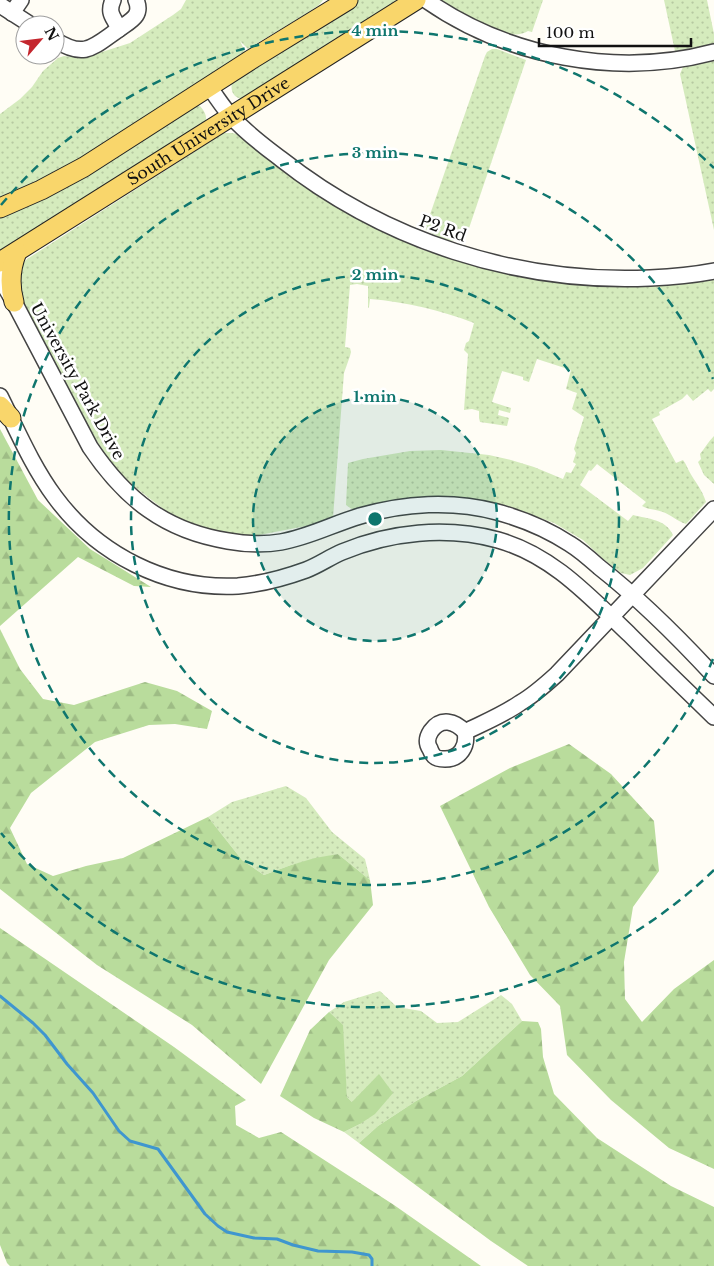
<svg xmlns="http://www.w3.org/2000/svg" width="714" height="1266" viewBox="0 0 714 1266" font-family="'Libre Baskerville',serif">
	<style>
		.grass { fill: url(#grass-dots) }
		.forest { fill: url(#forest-firs) }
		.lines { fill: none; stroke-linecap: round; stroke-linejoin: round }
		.stream { stroke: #3f96cf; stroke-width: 3 }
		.minor-casing { stroke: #444; stroke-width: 18 }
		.major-casing { stroke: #222; stroke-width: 21 }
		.minor { stroke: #fff; stroke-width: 15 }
		.major { stroke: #f9d66b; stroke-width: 19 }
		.ring { fill: none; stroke: #0f766e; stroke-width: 2.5; stroke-dasharray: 9 6 }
		.labels { text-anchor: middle; stroke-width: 5; stroke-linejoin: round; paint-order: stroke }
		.street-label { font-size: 16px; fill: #111; stroke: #fff }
		.centre { fill: #0f766e; stroke: #fff; stroke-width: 2.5 }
		.ring-label { font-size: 15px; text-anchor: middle; font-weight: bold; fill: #0f766e; stroke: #fff; stroke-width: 5; stroke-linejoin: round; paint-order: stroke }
	</style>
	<defs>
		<pattern id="grass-dots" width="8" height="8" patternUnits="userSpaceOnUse" patternTransform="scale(1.25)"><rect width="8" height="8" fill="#d5ebbd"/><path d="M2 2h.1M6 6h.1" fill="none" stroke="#b6c8a1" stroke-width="1.8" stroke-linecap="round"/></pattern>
		<pattern id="forest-firs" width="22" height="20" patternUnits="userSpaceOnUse" patternTransform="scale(1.25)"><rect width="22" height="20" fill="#b9dc9c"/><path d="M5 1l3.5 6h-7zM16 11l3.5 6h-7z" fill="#9ebc85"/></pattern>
	</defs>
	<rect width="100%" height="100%" fill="#fffdf5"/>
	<g class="grass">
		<path d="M186,0H323L319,5L307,13L248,49L240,41L245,51L252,59L0,208V114L20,99L32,87L43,71L58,58L64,56L83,58L130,43L173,15L181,9Z"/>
		<path d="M358,0H396L394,4L273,82L269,81L265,83V87L243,99C234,98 230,92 232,82L251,67L255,68L258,67L259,62Z"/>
		<path d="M440,0H543L532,32L528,31C507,45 459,12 440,0Z"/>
		<path d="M664,0H707L714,34V44L675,51Z"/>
		<path d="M492,49H497L526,60L466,237C456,247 435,236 425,229L485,56L487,52Z"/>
		<path d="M713,61H714V230L680,74L683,67L687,65Z"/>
		<path d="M196,106H200C206,113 208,118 204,126L0,252V217Z"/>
		<path d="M224,133H232L241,135L417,245V248L423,250L481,266L714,276V389L711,392L708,389L693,401L687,394L682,399L659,412L660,415L652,419L676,463L683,460C686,464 687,467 689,471C695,482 702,489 706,502L686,524C677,521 671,515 663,512C656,509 648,510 642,506L646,502L597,464L591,471L589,470L580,485L628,521L633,515C648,519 666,519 673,535L643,568L630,575L621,573L602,558L583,540L554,523L508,506L475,499L444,497H414L382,503L353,510L346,505L348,463L363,459L410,451L441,450L489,455L511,460L534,467L563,479L566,472L571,473L576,464L573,462L576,453L574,449L584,417L572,409L577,393L566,389L571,370L537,359L529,382L523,380V377L502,371L492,402L511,408L510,413L499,410L498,415L509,418L507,426L480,422L479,418V411L472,409L464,410L468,354L464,350L466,343L469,341L474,323C440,310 406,302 370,299L369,307L368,308V286L357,284L350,285L345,347L350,348L351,352L350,356L344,373L333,518L322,523L259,535H231L199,527L175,518L136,488L121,475L108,459L95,438L16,288L19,267L27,259Z"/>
		<path d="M714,436V484L704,475L698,462L701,459L700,454C705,448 708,442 714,436Z"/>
		<path d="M286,786L306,798L332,832L365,859L370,880L338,854L291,865L264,875L242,860L208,817L232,802Z"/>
		<path d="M380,991L397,1007L421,1011L437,1023L458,1022L501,995L512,1004L522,1021L462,1076L416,1101L378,1126L359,1143L344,1132L360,1124L352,1102L347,1097L344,1063L329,1012L344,1002Z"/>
	</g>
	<g class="forest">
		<path d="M0,429L38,500L90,549L151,587L134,586L78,557L0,626Z"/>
		<path d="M0,629L20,669L43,699L74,705L145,682L177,691L212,711L207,729L175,724L149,725L95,742L31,793L10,828L27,864L53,876L86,866L123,858L208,817L242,860L264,875L291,865L315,858L338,854L370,880L373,905L329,960L261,1084L192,1025L97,965L0,889Z"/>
		<path d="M569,744L611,774L654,821L659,871L633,907L624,962L625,999L642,1022L674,989L714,960V1169L669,1148L611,1100L567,1055L560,1006L530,975L489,907L440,806L510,768Z"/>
		<path d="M0,928L174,1047L246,1100L235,1106L236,1125L259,1138L281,1132L394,1205L481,1266H10L7,1263L0,1245Z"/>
		<path d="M329,1012L343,1025L347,1097L352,1102L379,1074L393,1093L375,1114L360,1124L344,1132L314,1118L280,1096L310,1030Z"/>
		<path d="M522,1021L538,1022L541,1029L543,1057L554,1094L597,1138L671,1186L714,1207V1266H528L491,1241L359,1143L378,1126L416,1101L462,1076Z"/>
	</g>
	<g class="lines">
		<path class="stream" d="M0,996L33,1023L45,1035L67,1064L93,1093L119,1131L130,1141L158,1149L205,1214L218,1226L227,1232L254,1238L277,1239L293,1245L318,1251L352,1252L369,1255L372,1259V1266"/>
		<g class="minor-casing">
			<g id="minor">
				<path d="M113,0C107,14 114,17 119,29C130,21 143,16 136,0"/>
				<path d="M426,0C508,57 617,78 714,52"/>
				<path d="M0,5L31,25"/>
				<path d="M12,13L21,0"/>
				<path d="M55,40C85,59 93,47 119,29"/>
				<path d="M209,87C217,97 223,108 232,117C246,133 264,146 281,159C385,241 517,284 650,278C671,277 693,275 714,271"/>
				<path d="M0,278L14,302L90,447C125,499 165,531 228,541C245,544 264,545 281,542C309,537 333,524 360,516C404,503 453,500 497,512C523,519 547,529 570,544C580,550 590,559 599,567C641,600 678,637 714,676"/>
				<path d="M0,396C17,430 32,466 55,497C97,554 166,590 238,586C261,584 284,578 306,570C319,565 330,557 342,552C390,532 446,526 498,540C552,555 589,596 629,634C657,662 686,690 714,717"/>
				<path d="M465,732C468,746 460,759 445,759C441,759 437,759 434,756C432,754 431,752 430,749C426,743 427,737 431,731C441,717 455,721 465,732C483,723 503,715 520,703C534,695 546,684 557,674L714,509"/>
			</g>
		</g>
		<g class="major-casing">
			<g id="major">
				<path d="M0,208L41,190L84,167L252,59L348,0"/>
				<path id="s1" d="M0,262L416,0"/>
				<path d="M14,302C9,284 10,269 17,252"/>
				<path d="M0,406L11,418"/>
			</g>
		</g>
		<use href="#minor" class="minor"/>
		<use href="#major" class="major"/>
	</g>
	<circle cx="375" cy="519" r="122" fill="#0f766e" fill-opacity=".12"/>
	<g class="ring">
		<circle cx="375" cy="519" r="122"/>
		<circle cx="375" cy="519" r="244"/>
		<path d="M713 659A366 366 0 1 1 713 379"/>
		<path d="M714 870A488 488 0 0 1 1 833M1 205A488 488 0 0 1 714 168"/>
	</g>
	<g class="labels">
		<g class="street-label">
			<text dy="6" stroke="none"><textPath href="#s1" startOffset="246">South University Drive</textPath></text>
			<text transform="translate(443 228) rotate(20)" y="6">P2 Rd</text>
			<text transform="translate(78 381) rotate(61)" y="6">University Park Drive</text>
		</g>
	</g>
	<circle cx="375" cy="519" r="8" class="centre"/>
	<g class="ring-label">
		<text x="375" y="36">4 min</text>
		<text x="375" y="158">3 min</text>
		<text x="375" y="280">2 min</text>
		<text x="375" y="402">1 min</text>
	</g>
	<g transform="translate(40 40) rotate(62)"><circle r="24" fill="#ffffff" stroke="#a0a0a0"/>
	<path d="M0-4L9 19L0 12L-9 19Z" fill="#c4262e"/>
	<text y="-8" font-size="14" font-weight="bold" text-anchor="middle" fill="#111111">N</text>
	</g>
	<path d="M539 38v8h152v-8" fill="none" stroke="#111111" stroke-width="2.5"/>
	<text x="546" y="38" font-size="15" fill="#111111" stroke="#ffffff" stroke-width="4" paint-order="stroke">100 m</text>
</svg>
